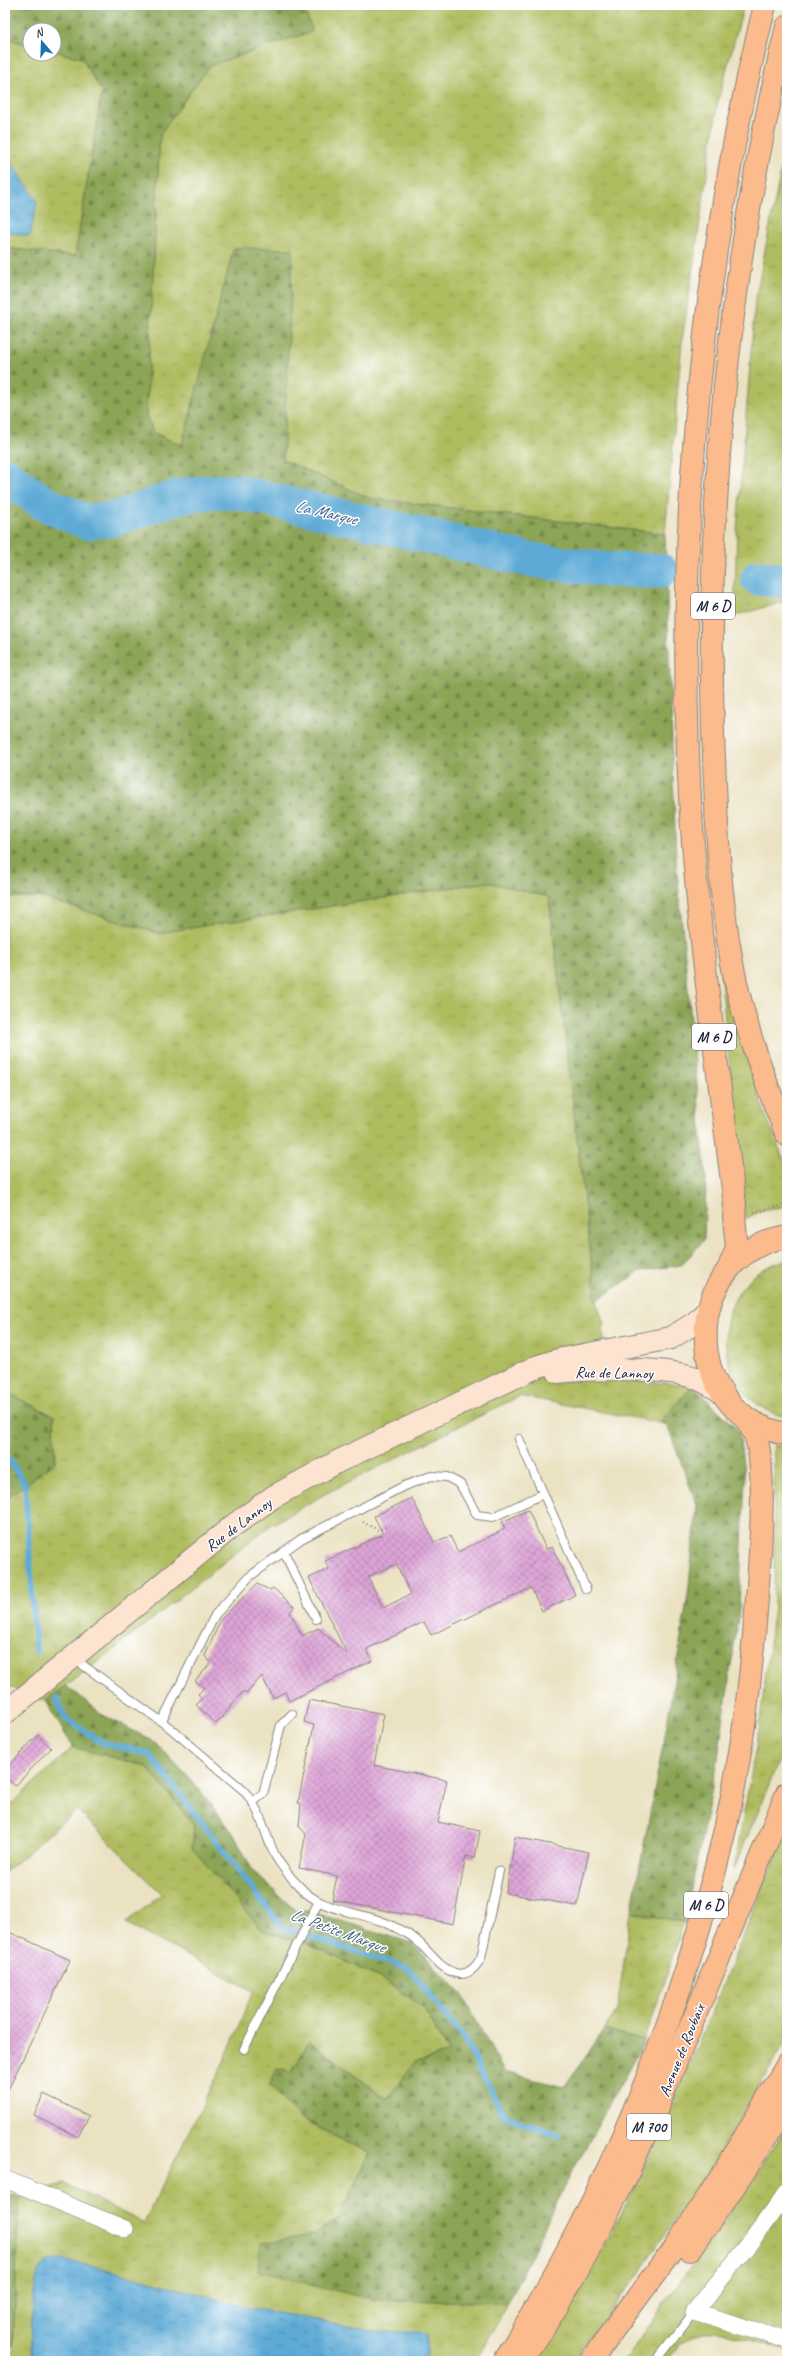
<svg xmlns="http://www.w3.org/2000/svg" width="792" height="2366" viewBox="0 0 792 2366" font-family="Caveat,sans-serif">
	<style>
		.grass { fill: url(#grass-tufts); stroke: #686f4c }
		.forest { fill: url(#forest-firs); stroke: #566348 }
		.water { fill: url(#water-ripples); stroke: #406688 }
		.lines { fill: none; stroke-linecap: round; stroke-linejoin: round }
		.stream { stroke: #5daad6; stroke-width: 6 }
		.river { stroke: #5daad6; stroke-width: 35 }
		.building { fill: url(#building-cross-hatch); fill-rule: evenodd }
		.lane-casing { stroke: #86827e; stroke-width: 10 }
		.street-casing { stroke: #86827e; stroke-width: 18 }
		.secondary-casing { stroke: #86827e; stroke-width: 24 }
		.highway-casing { stroke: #86827e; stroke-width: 24 }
		.path { stroke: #86827e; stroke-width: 2.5; stroke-dasharray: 1 3; stroke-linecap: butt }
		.lane { stroke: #fff; stroke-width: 8 }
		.street { stroke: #fff; stroke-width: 17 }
		.secondary { stroke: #fde4d1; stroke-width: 22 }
		.highway { stroke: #fbbb8d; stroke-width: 22 }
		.labels { text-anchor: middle; stroke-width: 3; stroke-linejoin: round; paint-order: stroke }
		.shield { fill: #fff; stroke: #646476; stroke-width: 1 }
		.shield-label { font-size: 15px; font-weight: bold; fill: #22223b }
		.street-label { font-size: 16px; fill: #22223b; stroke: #fff }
		.water-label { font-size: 17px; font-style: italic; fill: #3d5f81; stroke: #fff }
	</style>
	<defs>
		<pattern id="grass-tufts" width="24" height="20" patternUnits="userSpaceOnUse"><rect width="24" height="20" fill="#afbc5e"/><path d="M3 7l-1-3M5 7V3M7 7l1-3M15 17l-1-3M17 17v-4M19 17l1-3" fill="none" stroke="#96a153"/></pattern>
		<pattern id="forest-firs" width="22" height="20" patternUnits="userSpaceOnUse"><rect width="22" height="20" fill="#8ba455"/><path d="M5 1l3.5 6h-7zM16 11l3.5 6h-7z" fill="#718548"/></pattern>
		<pattern id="water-ripples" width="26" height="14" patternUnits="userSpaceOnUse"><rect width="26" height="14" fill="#5daad6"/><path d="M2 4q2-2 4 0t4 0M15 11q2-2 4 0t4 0" fill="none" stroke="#4c8aaf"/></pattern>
		<pattern id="building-cross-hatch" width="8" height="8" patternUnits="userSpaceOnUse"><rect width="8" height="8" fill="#dea5d7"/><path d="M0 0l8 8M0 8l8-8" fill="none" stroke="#b486b0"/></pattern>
	</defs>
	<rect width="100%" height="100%" fill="#fff"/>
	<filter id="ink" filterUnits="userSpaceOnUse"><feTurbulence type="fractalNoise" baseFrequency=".025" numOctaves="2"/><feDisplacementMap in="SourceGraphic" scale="8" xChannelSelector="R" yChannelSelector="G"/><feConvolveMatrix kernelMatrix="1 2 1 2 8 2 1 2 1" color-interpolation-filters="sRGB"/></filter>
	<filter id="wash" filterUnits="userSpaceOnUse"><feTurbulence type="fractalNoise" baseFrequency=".012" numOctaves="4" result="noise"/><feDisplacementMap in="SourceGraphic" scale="16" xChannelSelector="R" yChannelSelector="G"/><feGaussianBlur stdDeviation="0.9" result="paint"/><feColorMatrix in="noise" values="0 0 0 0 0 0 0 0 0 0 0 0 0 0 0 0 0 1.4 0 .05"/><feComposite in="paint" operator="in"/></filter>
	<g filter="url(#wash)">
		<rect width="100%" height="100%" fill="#ebe2c2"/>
		<g class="grass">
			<path d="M290,5H744L718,101L682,341L665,534L369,498L283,460L292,249L234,248L182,446L153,433L146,414L160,134L209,66L312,31L303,7Z"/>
			<path d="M5,38L30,45V54H54V51L82,58L102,92L75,256L5,248Z"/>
			<path d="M787,139V601L734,616L737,530L755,301Z"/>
			<path d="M487,882L549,897L596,1301L603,1321L605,1378L693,1385L660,1423L520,1396L323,1495L271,1525L107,1655L45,1701L5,1685V1499L55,1462L54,1416L5,1392V897H40L158,933Z"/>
			<path d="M720,968L763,1108L787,1168V1206L763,1210L745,1219Z"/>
			<path d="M787,1260V1417C705,1400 705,1278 787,1260Z"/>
			<path d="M774,1445L787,1447V1741L734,1869L759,1730L774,1605Z"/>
			<path d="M73,1747L146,1766L194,1825L193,1848L263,1931L308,1944L384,1980L423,2007L449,2054L415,2062L388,2099L309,2041L292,2072L277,2069L300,2119L370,2153L338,2220L314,2235L261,2243L370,2299L508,2303L477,2361H13L19,2197L64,2184L144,2223L225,2059L253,1991L126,1923L162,1894L77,1810L5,1872V1810Z"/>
			<path d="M787,1828V2039L718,2157L631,2284L572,2361H537L563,2320L633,2192L711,2014Z"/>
			<path d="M631,1912L684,1922L645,2040L604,2030L617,2010Z"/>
			<path d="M787,2126V2350L714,2330L697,2335L679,2345L666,2361H624L762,2166Z"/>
		</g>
		<g class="forest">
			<path d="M5,5H290L303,7L313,31L209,66L160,134L146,414L153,433L182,445L234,248L293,249L283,460L369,498L665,534L676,860L706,1181L704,1240L682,1265L640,1271L596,1301L549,897L487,882L158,933L40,897H5V248L75,256L102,92L82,58L54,51V30H30V45L5,38Z"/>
			<path d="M693,1385L739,1431L745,1480L739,1610L717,1765L684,1922L631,1912L667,1724L688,1594L697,1505L667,1425L660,1423Z"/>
			<path d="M5,1392L54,1416L55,1462L5,1499Z"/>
			<path d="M66,1685L103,1715L155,1742L194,1783L233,1833L253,1871L296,1911H309L412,1943L461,1993L504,2072L564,2087L604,2030L645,2040L570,2176L508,2303L370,2299L258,2271L261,2243L314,2235L338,2220L370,2153L301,2119L269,2086L277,2069L292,2072L309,2041L387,2099L415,2062L449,2053L423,2007L384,1980L308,1944L263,1931L192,1848L194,1825L146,1766L73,1747L45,1701Z"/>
			<path d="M5,2192L19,2197L13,2347L5,2345Z"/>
		</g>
		<g class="water">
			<path d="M5,153L37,201L30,236L5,231Z"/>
			<path d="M55,2259L94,2266L250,2308L383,2332H416L427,2334V2354L423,2361H34C29,2344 32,2284 40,2269C43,2263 48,2261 55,2259Z"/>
		</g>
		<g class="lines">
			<g class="stream">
				<path d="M5,1453L25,1484L36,1651"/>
				<path d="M56,1698L66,1719L103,1743L149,1754L282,1927L409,1969L462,2035L504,2116L559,2135"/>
			</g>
			<g class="river">
				<path d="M5,475L44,503L86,522L114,519L177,497L208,492H237L531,560L610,570L661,571"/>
				<path d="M758,578L787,581"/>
			</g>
		</g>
		<g id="blocks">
			<g class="building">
				<path d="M412,1498L434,1542L450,1536L458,1552L505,1529L502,1522L528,1510L546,1549L552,1547L575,1595L542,1611L531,1588L431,1635L424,1622L367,1649L372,1661L289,1701L285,1692L273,1698L262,1676L247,1693L244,1691L216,1724L196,1705L202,1698L198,1694L204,1688L195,1681L211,1663L205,1656L221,1619L257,1584L270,1590L273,1588L294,1607L290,1612L302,1636L318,1628L347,1654L309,1578L329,1569L325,1561L383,1534L374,1516ZM396,1564L411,1594L383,1608L368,1577Z"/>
				<path d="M309,1700L384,1714L374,1765L447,1780L438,1822L480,1831L475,1858L466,1856L453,1924L332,1900L337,1876L299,1868L306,1834L299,1826L301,1803H298L314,1725L304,1722Z"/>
				<path d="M38,1735L51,1748L15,1786L5,1776V1770Z"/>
				<path d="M515,1837L589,1852L577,1906L506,1893Z"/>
				<path d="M5,1930L70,1960L5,2096Z"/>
				<path d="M44,2094L89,2116L78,2137L34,2115Z"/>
			</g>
		</g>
	</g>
	<g filter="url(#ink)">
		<use href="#blocks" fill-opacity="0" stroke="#86827e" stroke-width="1"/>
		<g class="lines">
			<g class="lane-casing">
				<g id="lane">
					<path d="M519,1439L586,1589"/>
					<path d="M284,1552L316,1619"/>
					<path d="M73,1658L169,1727L243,1790C263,1811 263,1833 276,1857C282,1867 291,1878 299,1886C319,1910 354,1911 381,1921C390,1924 398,1929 406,1933C425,1942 435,1967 455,1973C468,1977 476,1967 481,1958L499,1871"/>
					<path d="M162,1721L215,1615L249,1577L301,1539L404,1486L431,1476L447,1477L460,1484L477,1515L493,1517L543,1494"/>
					<path d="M254,1801L263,1794L281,1725L292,1714"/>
					<path d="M244,2049L318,1903"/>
					<path d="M656,2361L694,2312"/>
				</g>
			</g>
			<g class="street-casing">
				<g id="street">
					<path d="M5,2179L125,2229"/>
					<path d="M787,2192L749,2244L694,2312L787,2340"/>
				</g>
			</g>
			<g class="secondary-casing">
				<g id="secondary">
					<path d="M558,1372C590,1368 666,1367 696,1378C706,1382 714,1387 723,1393"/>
					<path d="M5,1713L234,1525L273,1497L339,1461L536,1367L558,1360L671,1338L696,1322L708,1310"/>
				</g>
			</g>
			<g class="highway-casing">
				<g id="highway">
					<path d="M787,27C730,257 706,496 713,733C716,809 718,888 732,963C743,1023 764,1080 787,1135"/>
					<path d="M787,1237C679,1254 678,1416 787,1434"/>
					<path d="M727,1272L737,1248L734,1217L735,1205C716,1054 693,904 688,752C679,502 704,248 765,5"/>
					<path d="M690,2250L742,2175L787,2103"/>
					<path d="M504,2361C606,2196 683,2014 726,1825C744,1747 752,1666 758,1586C760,1549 767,1468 755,1435C752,1428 747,1421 742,1414"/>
					<path d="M522,2361L556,2308L593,2242L626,2177L656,2110L787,1793"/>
					<path d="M590,2361L677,2244L724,2172L787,2065"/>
				</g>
			</g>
			<g class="path">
				<path d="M754,1212L787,1204"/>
				<path d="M363,1522L378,1530L389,1526"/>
			</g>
			<use href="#lane" class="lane"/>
			<use href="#street" class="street"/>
			<use href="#secondary" class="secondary"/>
			<use href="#highway" class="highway"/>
		</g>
	</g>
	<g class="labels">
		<g class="shield">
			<rect x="691" y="593" width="44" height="26" rx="3"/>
			<rect x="692" y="1024" width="44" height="26" rx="3"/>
			<rect x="684" y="1892" width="44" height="26" rx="3"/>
			<rect x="627" y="2114" width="44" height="26" rx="3"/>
		</g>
		<g class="shield-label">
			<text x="713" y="611">M 6 D</text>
			<text x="714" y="1042">M 6 D</text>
			<text x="706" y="1910">M 6 D</text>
			<text x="649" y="2132">M 700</text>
		</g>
		<g class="street-label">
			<text transform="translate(614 1372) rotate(1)" y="6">Rue de Lannoy</text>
			<text transform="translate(238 1524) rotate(-37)" y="6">Rue de Lannoy</text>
			<text transform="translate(681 2050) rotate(-68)" y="6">Avenue de Roubaix</text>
		</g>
		<g class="water-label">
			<text transform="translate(326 512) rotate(13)" y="6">La Marque</text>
			<text transform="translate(338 1930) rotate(20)" y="6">La Petite Marque</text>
		</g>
	</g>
	<rect width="792" height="2366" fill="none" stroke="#fff" stroke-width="20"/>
	<g transform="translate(42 42) rotate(341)"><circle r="19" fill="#ffffff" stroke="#a7a7b1"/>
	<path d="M0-3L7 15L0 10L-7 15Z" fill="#1f6fb2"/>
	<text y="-6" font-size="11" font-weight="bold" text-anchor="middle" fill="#22223b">N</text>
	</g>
</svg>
